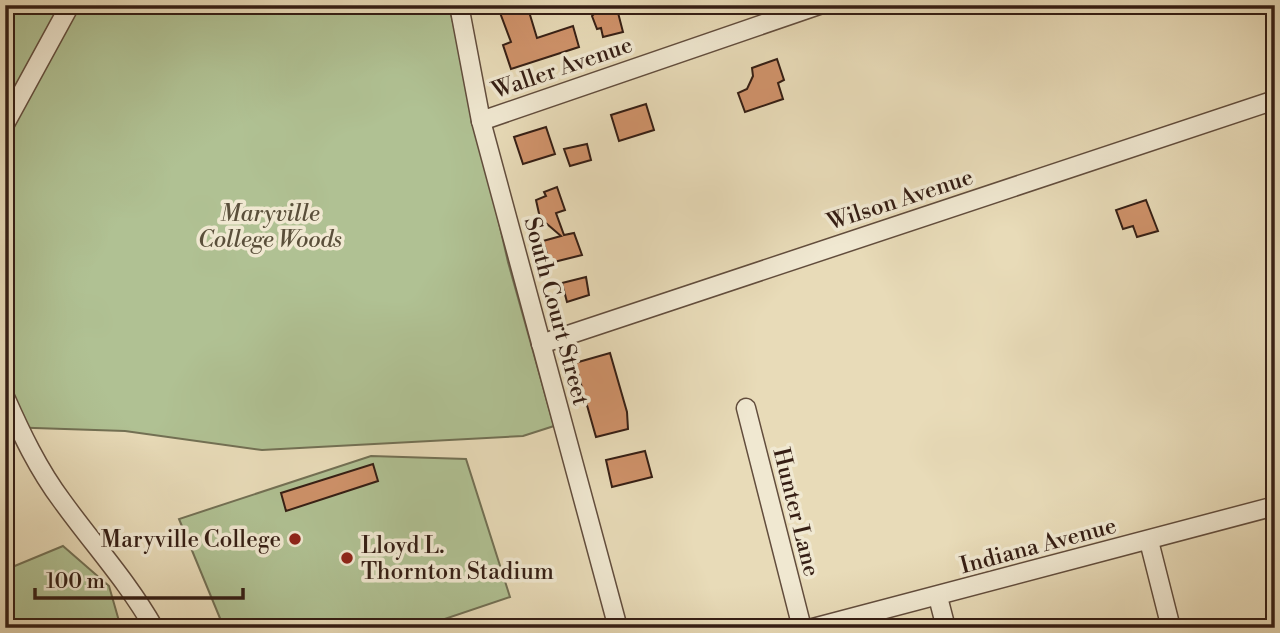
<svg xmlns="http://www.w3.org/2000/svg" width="1280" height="633" viewBox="0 0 1280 633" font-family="'Libre Bodoni',serif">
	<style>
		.green { fill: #b0c193; stroke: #727054; stroke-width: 2 }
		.building { fill: #cf926a; stroke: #351e14; stroke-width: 2 }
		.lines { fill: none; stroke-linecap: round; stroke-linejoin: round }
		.minor-casing { stroke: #624d3d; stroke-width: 21 }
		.minor { stroke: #f0e8d1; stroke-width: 18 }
		.poi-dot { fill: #8f2418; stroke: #f0e8d1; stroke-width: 2.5 }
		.labels { text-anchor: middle; stroke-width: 7; stroke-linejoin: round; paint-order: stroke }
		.street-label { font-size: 23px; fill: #351e14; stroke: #f0e8d1 }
		.park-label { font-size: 23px; font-style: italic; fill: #5a4f3a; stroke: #f0e8d1 }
		.poi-label { font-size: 23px; fill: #351e14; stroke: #f0e8d1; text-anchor: end }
	</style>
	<rect width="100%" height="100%" fill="#e8dbb8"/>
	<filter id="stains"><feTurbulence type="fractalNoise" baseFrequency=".00286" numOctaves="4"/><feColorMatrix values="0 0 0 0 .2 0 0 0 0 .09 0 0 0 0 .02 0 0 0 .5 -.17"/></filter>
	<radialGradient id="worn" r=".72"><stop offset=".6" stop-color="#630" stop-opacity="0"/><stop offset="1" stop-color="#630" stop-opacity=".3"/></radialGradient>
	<g class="green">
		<path d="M5,5H449L508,262L554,426L523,436L262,450L125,431L5,427Z"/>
		<path d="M371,456L466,459L510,597L418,628H224L179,519Z"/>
		<path d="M63,546L109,586L121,628H5V570Z"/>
		<path d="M448,619L495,621L518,628H421Z"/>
	</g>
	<g class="building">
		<path d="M510,5H527L537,38L573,26L579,47L511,69L503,45L511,42L499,10Z"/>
		<path d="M593,5H616L623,32L603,37L601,28L597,29L592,16L595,13Z"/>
		<path d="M777,59L784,80L778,83L783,99L745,112L738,93L747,89L753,76L752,68Z"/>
		<path d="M646,104L654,130L619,141L611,115Z"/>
		<path d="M546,127L555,154L523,164L514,137Z"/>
		<path d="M587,144L591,160L570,166L564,149Z"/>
		<path d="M557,187L565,210L556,213L564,235L574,233L582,255L550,263L543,241L561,236L540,218L536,200L546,196L544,192Z"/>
		<path d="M1146,200L1158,231L1137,237L1133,226L1123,229L1116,210Z"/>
		<path d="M586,277L589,295L567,302L562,283Z"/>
		<path d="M610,353L627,412L628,429L596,437L575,363Z"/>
		<path d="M645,451L652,477L612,487L606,460Z"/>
		<path d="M373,464L378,481L286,511L281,493Z"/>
	</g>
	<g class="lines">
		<g class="minor-casing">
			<g id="minor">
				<path d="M459,5L481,121L618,628"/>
				<path d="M481,121L819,5"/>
				<path d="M5,124L70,5"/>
				<path d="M541,344L1275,100"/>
				<path d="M5,397C21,433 38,469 62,501C93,544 128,582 154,628"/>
				<path d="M746,408L802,628"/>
				<path d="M1149,541L1171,628"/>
				<path d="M938,597L946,628"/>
				<path d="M813,628L1275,506"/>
			</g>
		</g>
		<use href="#minor" class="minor"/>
	</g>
	<g class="poi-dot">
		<circle cx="295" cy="539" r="7"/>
		<circle cx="347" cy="558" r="7"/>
	</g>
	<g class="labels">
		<g class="street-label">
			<text transform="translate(562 67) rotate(-19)" y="8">Waller Avenue</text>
			<text transform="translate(900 199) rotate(-18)" y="8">Wilson Avenue</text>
			<text transform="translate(557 311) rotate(75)" y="8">South Court Street</text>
			<text transform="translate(797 512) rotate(76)" y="8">Hunter Lane</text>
			<text transform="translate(1038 545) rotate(-15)" y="8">Indiana Avenue</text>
		</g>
		<g class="park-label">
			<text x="270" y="221">Maryville<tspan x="270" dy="26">College Woods</tspan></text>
		</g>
		<g class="poi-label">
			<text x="281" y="547">Maryville College</text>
			<text x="361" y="553" text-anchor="start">Lloyd L.<tspan x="361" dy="26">Thornton Stadium</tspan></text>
		</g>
	</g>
	<rect width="1280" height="633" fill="none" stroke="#e8dbb8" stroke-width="28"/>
	<rect x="7" y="7" width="1266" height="619" fill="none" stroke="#351e14" stroke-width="3.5"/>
	<rect x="14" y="14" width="1252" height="605" fill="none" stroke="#351e14" stroke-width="2"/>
	<path d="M35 588v10h208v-10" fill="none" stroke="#351e14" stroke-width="3.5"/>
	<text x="46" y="588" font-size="21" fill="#351e14" stroke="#f0e8d1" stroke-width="5" paint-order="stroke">100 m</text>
	<rect width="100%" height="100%" filter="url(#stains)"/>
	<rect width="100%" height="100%" fill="url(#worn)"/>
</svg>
